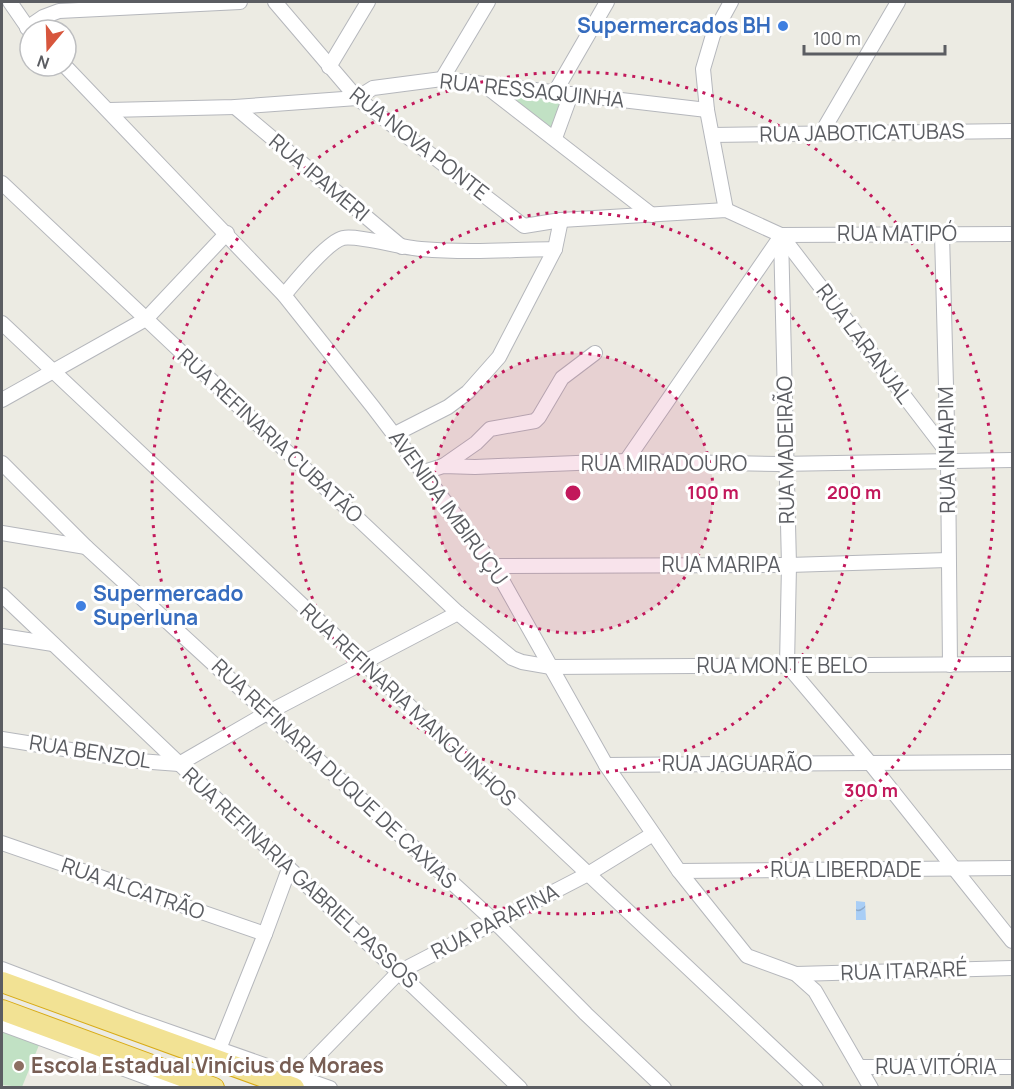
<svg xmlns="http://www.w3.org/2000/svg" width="1014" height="1089" viewBox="0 0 1014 1089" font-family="Manrope,sans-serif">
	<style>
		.green { fill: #c1e1c4 }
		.water { fill: url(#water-waves) }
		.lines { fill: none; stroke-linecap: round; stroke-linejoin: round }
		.minor-casing { stroke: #b5b7bc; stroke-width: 16 }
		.highway-casing { stroke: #d8ab16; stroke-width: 22 }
		.minor { stroke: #fff; stroke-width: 14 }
		.highway { stroke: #f2e294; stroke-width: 20 }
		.ring { fill: none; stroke: #c2185b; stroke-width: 3; stroke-dasharray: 3 6 }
		.shop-dot { fill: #3f7fe0; stroke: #fff; stroke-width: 2 }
		.education-dot { fill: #8d6e63; stroke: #fff; stroke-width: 2 }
		.labels { text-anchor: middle; stroke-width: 6; stroke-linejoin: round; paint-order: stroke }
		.shop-label { font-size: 21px; font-weight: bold; fill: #366cbe; stroke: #fff; text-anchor: end }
		.street-label { font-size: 21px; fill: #5b5d62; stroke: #fff }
		.education-label { font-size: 21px; font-weight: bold; fill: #785e54; stroke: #fff; text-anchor: start }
		.centre { fill: #c2185b; stroke: #fff; stroke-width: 3 }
		.ring-label { font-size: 18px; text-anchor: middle; font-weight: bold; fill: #c2185b; stroke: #fff; stroke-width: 6; stroke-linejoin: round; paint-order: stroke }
	</style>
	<defs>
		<pattern id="water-waves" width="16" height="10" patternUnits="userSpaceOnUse" patternTransform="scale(1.5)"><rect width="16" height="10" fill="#a9cef6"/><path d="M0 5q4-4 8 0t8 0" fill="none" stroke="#8daacb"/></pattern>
	</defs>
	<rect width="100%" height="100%" fill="#ecebe3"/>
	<g class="green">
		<path d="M486,85L569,95L554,135Z"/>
		<path d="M2,1030L39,1045L22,1087L2,1085Z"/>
	</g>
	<path class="water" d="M856,901L865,902L866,920H856Z"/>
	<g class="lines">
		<g class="minor-casing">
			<g id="minor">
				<path d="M10,2L30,31"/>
				<path d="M275,2L357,98L524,226L561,220L726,210L781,235L1012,234"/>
				<path d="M27,28L43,17L59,11L240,2"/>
				<path d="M65,66L284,295L373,407L494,566L606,765L679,871L747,956L796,974L815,991L871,1088"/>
				<path d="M329,67L368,2"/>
				<path d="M442,79L488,2"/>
				<path d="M483,84L652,215"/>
				<path d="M555,92L607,2"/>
				<path d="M235,107L402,247"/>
				<path d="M109,110L235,107L357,98L373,88L442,79L707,110"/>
				<path d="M822,132L898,2"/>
				<path d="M712,135L1012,131"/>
				<path d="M555,138L571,94"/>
				<path d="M2,183L458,613L512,658L522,662L551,667L1012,664"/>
				<path d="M726,210L707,110L703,69L713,35L731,2"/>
				<path d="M942,234L948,462L950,665"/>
				<path d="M781,235L789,565L787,665"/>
				<path d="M781,235L947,452"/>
				<path d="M284,295C296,281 327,242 343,238C358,235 402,248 421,249C465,253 510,250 555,249"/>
				<path d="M2,323L816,1088"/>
				<path d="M2,400L146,319L227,233"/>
				<path d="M395,434L448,407L468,392L499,357L555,249L561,220"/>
				<path d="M626,461L781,236"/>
				<path d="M2,463L86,547L495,922L586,1014L664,1088"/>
				<path d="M443,466L476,443L490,429L535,421L539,417L562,378L595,353"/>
				<path d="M424,472L443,466L475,467L626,461L778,464L1012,460"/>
				<path d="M2,533L86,547"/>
				<path d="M494,566L789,565L948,560"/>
				<path d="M2,595L520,1088"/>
				<path d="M2,636L53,644"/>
				<path d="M787,665L870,763L1012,941"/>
				<path d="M2,739L139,761L179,764"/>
				<path d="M179,764L267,713L458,613"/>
				<path d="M606,765L1012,762"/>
				<path d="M2,843L265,934"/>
				<path d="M679,871L1012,868"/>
				<path d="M2,969L133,1019L330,1088"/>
				<path d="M796,974L1012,968"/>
				<path d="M2,1024L176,1088"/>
				<path d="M219,1049L265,934L289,869"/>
				<path d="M859,1067H1012"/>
				<path d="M298,1076L399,972L588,874L653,834"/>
			</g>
		</g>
		<g class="highway-casing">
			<g id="highway">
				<path d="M2,982L294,1088"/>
				<path d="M2,1010L214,1088"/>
			</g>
		</g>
		<use href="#minor" class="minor"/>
		<use href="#highway" class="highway"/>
	</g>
	<circle cx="573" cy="493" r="140" fill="#c2185b" fill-opacity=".12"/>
	<g class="ring">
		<circle cx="573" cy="493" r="140"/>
		<circle cx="573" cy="493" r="281"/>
		<circle cx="573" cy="493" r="421"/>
	</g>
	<g class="shop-dot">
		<circle cx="783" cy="26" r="6"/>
		<circle cx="81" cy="606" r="6"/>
	</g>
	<circle class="education-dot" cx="19" cy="1066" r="6"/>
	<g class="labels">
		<g class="shop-label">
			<text x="771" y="33">Supermercados BH</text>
			<text x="93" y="601" text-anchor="start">Supermercado<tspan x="93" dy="24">Superluna</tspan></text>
		</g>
		<g class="street-label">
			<text transform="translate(532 91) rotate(6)" y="7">RUA RESSAQUINHA</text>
			<text transform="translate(862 133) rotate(-1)" y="7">RUA JABOTICATUBAS</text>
			<text transform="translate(419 144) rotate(38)" y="7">RUA NOVA PONTE</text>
			<text transform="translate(319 178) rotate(40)" y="7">RUA IPAMERI</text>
			<text x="897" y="241">RUA MATIPÓ</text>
			<text transform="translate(864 344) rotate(53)" y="7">RUA LARANJAL</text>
			<text transform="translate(270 436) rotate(43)" y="7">RUA REFINARIA CUBATÃO</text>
			<text transform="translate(786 450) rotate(-91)" y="7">RUA MADEIRÃO</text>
			<text transform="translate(947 450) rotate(-91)" y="7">RUA INHAPIM</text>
			<text x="664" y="471">RUA MIRADOURO</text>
			<text transform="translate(448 508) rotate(54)" y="7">AVENIDA IMBIRUÇU</text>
			<text x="721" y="572">RUA MARIPA</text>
			<text x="782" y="673">RUA MONTE BELO</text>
			<text transform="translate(408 705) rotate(43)" y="7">RUA REFINARIA MANGUINHOS</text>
			<text transform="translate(90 752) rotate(9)" y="7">RUA BENZOL</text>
			<text x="737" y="771">RUA JAGUARÃO</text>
			<text transform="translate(334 774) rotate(43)" y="7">RUA REFINARIA DUQUE DE CAXIAS</text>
			<text x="846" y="877">RUA LIBERDADE</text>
			<text transform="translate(300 878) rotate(43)" y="7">RUA REFINARIA GABRIEL PASSOS</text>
			<text transform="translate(133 889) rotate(19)" y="7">RUA ALCATRÃO</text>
			<text transform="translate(495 922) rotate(-27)" y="7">RUA PARAFINA</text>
			<text transform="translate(904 971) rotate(-2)" y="7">RUA ITARARÉ</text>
			<text x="936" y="1074">RUA VITÓRIA</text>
		</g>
		<g class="education-label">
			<text x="31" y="1073">Escola Estadual Vinícius de Moraes</text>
		</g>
	</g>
	<circle cx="573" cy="493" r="9" class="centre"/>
	<g class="ring-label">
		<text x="713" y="499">100 m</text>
		<text x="854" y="499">200 m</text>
		<text x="871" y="797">300 m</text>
	</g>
	<rect width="1014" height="1089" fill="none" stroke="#5b5d62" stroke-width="6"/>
	<g transform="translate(48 48) rotate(199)"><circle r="28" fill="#ffffff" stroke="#bdbec0" stroke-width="1.5"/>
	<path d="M0-4.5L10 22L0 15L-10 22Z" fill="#d7563d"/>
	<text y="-9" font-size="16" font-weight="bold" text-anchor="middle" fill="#5b5d62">N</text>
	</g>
	<path d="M804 45v9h141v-9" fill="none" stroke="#5b5d62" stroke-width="3"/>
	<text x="813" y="45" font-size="18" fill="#5b5d62" stroke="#ffffff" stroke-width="4.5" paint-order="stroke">100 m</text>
</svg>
